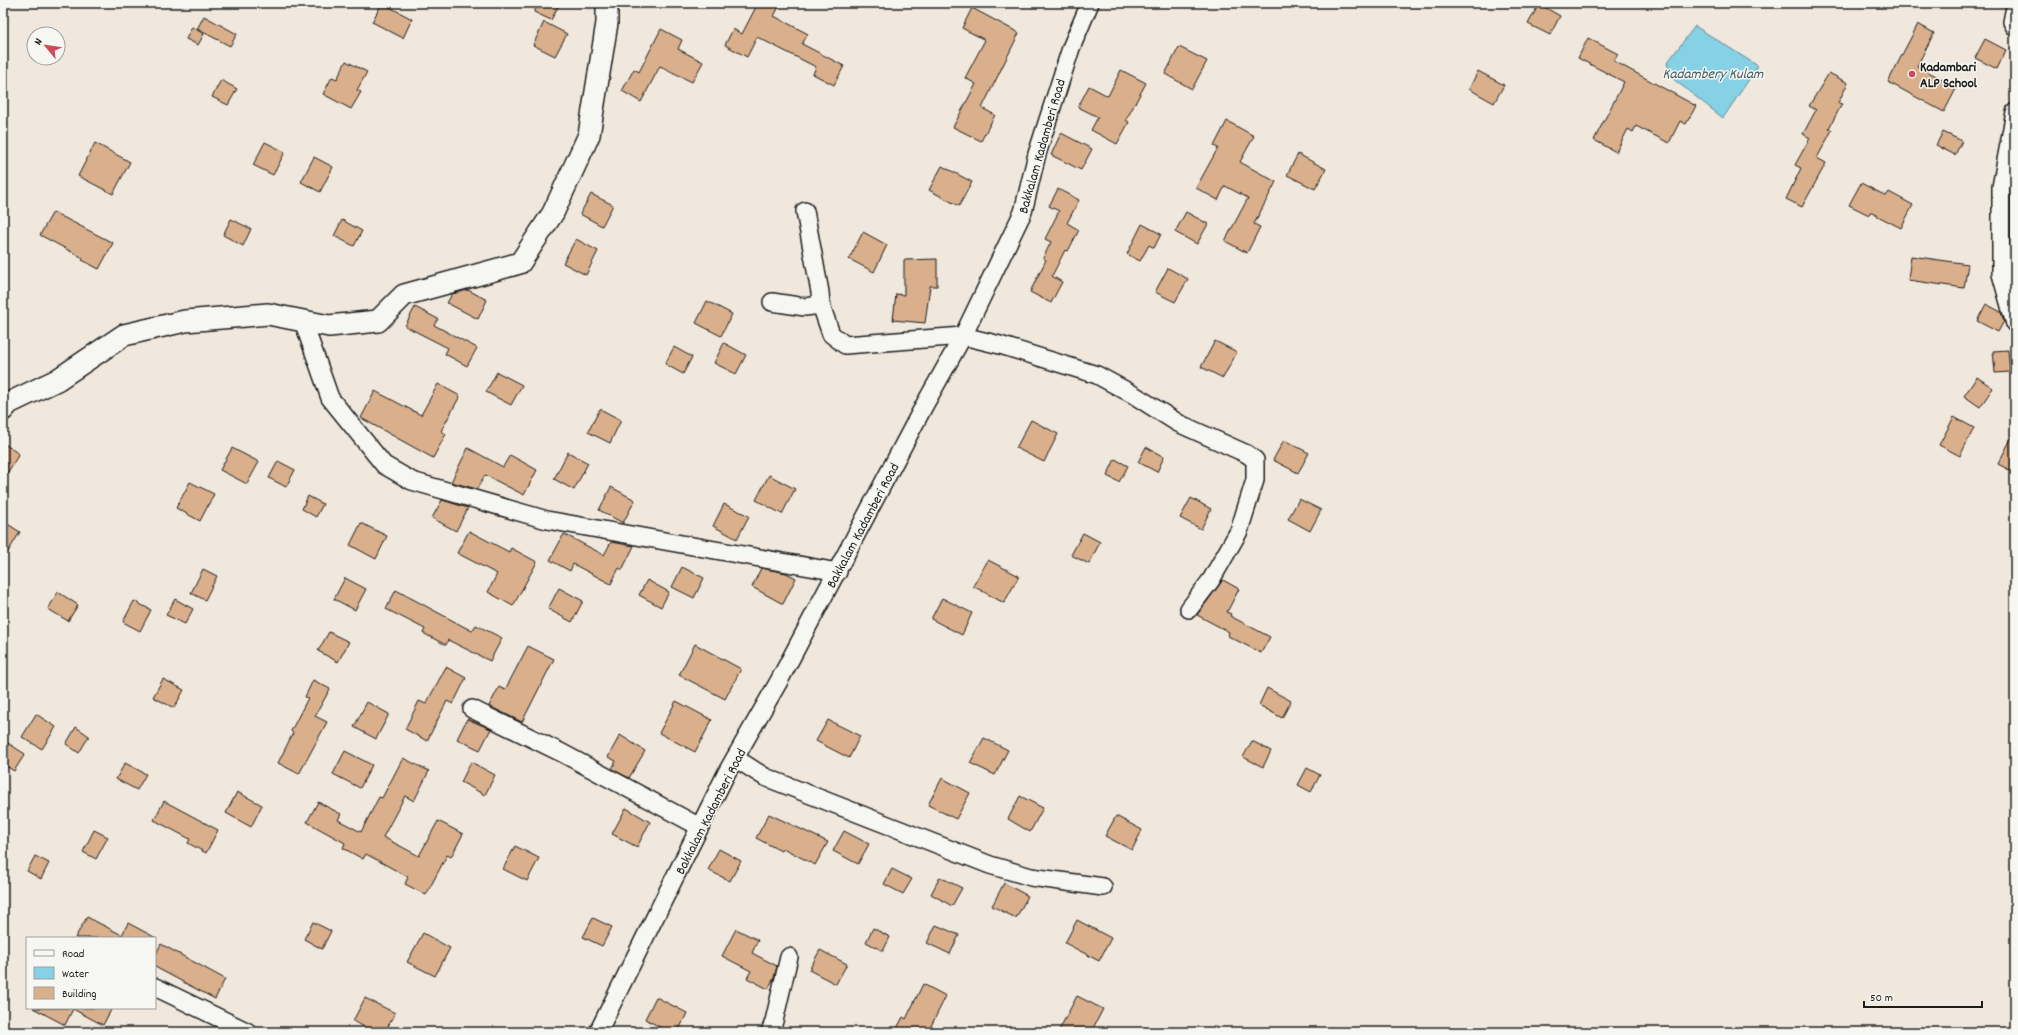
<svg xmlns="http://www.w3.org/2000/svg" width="2018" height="1035" viewBox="0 0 2018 1035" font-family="Dekko,sans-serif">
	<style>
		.water { fill: #86d1e6; stroke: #5c8995 }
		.building { fill: #daaf8b; stroke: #1c1c1c }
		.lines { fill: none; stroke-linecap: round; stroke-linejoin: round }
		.minor-casing { stroke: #1c1c1c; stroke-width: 20 }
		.tertiary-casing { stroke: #1c1c1c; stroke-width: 24 }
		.minor { stroke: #f6f6f2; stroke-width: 17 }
		.tertiary { stroke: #f6f6f2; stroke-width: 21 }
		.poi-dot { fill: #d1495b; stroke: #f6f6f2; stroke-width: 1.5 }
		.labels { text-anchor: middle; stroke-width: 3; stroke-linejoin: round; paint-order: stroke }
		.poi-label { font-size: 14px; font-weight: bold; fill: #1c1c1c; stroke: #f6f6f2; text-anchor: start }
		.street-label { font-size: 14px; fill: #1c1c1c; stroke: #f6f6f2 }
		.water-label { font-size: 15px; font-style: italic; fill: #415b63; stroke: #f6f6f2 }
	</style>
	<rect width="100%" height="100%" fill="#f0e8dd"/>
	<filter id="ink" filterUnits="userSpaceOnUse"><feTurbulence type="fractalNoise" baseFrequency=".025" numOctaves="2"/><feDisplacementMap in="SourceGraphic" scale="8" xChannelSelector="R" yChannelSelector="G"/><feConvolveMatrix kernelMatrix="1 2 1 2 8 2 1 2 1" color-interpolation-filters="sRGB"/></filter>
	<g filter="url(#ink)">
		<path class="water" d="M1695,26L1758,66L1723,118L1672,78L1667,63Z"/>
		<g class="building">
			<path d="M382,3L412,19L403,38L372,22Z"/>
			<path d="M539,3H560L551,20L534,12Z"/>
			<path d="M758,3H781L774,16L808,34L802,44L844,66L834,85L813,74L816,67L757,37L747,57L725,45L733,29L742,34Z"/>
			<path d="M1539,4L1560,16L1550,35L1528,24Z"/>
			<path d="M972,8L1019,33L982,108L995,115L981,141L953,127L976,84L965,78L985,40L962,28Z"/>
			<path d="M204,16L237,34L230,46L197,29Z"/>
			<path d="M544,22L567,34L555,56L533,45Z"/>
			<path d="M1918,24L1934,33L1917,66L1957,87L1944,112L1888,82Z"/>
			<path d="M192,27L204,34L198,45L186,39Z"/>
			<path d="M661,29L682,40L678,49L703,62L692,82L660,66L641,102L622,91L634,69L639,72Z"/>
			<path d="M1588,38L1618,54L1614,61L1696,106L1686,124L1680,121L1669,143L1636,126L1633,132L1628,129L1616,152L1594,140L1624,82L1578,58Z"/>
			<path d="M1985,39L2006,50L1997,69L1975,58Z"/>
			<path d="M1179,47L1207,61L1192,89L1165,74Z"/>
			<path d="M346,61L367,72L357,90L361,92L351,109L323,94L332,77L337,79Z"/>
			<path d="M1121,70L1146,83L1126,120L1129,122L1117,144L1091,130L1098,117L1078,107L1089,86L1108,96Z"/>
			<path d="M1478,71L1504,85L1494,103L1469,89Z"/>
			<path d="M1829,73L1848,83L1838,103L1842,104L1829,128L1832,130L1817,158L1826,163L1802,207L1786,199L1801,168L1795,165L1810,138L1803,134L1816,110L1809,106Z"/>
			<path d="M221,80L237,89L228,105L212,97Z"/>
			<path d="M1227,121L1254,136L1240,162L1276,182L1254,224L1260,227L1247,253L1225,241L1248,198L1225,186L1218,200L1196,188L1218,148L1214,146Z"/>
			<path d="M1943,132L1962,141L1955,155L1936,145Z"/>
			<path d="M1061,133L1092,149L1081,170L1051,155Z"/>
			<path d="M265,142L285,152L273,175L253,165Z"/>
			<path d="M95,143L130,162L113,194L78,176Z"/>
			<path d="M1298,154L1326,169L1315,189L1287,175Z"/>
			<path d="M314,157L333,167L320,192L301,182Z"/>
			<path d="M942,166L972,182L959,206L929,190Z"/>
			<path d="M1861,183L1886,196L1889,192L1913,205L1901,228L1870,212L1869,215L1849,205Z"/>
			<path d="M1058,189L1079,200L1067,223L1079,230L1068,251L1065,250L1052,276L1062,282L1051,303L1030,292L1046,260L1043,258L1051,242L1045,239L1059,211L1049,206Z"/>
			<path d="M591,194L613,205L602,226L580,214Z"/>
			<path d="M53,212L113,243L99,269L82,260L83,258L40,235Z"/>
			<path d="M1186,212L1208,224L1197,244L1175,232Z"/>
			<path d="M231,219L251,229L243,246L223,235Z"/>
			<path d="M342,220L362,231L354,246L334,236Z"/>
			<path d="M1142,224L1161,234L1154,248L1149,245L1140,261L1127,254Z"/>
			<path d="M863,232L887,245L874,272L849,259Z"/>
			<path d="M576,239L598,251L586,275L563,263Z"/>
			<path d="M1911,256L1968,264L1964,288L1908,280Z"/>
			<path d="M937,259V286H930L925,323L893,320L896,294L904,295V260Z"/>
			<path d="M1168,268L1188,279L1175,302L1155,292Z"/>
			<path d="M468,290L487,300L478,319L447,303L452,294Z"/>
			<path d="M707,301L732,314L721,336L696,323Z"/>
			<path d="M1986,304L2001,312L2004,321L1998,332L1977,321Z"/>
			<path d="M415,307L438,319L434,325L477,348L467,366L445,354L448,348L405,326Z"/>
			<path d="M1215,341L1237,352L1223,378L1201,367Z"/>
			<path d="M724,343L746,355L736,374L714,363Z"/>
			<path d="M674,347L692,357L683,374L665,364Z"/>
			<path d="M2008,350L2010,372L1995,373L1993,351Z"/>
			<path d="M497,372L522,385L511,405L486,392Z"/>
			<path d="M1977,377L1993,388L1980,407L1964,396Z"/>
			<path d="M438,384L460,396L441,431L446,434L433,458L361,418L375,391L421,415Z"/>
			<path d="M600,409L621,420L610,443L588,432Z"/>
			<path d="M1954,417L1974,428L1960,456L1939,445Z"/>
			<path d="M1031,420L1058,434L1044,462L1016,448Z"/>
			<path d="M2015,431V473L1998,464Z"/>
			<path d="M1284,440L1309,453L1298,473L1273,460Z"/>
			<path d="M3,443L19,454L3,480Z"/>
			<path d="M1146,447L1164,457L1157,472L1138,462Z"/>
			<path d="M232,448L259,462L247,484L220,470Z"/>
			<path d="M468,448L503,467L510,455L537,470L524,495L485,475L477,489L451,482Z"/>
			<path d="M568,452L588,463L574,490L554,479Z"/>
			<path d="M1115,459L1128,466L1119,482L1107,476Z"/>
			<path d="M278,461L295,470L286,487L269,478Z"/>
			<path d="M769,475L795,489L782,514L756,500Z"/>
			<path d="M190,482L214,494L200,521L176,508Z"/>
			<path d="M611,487L635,500L623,523L599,510Z"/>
			<path d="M308,496L323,504L316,517L302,509Z"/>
			<path d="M1191,498L1211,509L1201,529L1180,518Z"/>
			<path d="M1299,499L1321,510L1310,531L1288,519Z"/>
			<path d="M442,500L468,508L456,531L432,518Z"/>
			<path d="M724,504L749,516L737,539L713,526Z"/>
			<path d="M3,521L20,532L3,560Z"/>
			<path d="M361,523L387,536L376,559L350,545Z"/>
			<path d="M469,531L509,552L511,548L537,562L513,606L488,592L497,574L457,553Z"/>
			<path d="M1083,533L1100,542L1089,564L1071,555Z"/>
			<path d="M564,534L604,555L611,542L634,546L622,570L619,568L611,584L573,564L570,571L550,560Z"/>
			<path d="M988,560L1019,576L1004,603L973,586Z"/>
			<path d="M682,567L704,578L694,598L672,587Z"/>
			<path d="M761,568L786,573L796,578L783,604L752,587Z"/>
			<path d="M203,569L217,576L205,600L191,593Z"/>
			<path d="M345,578L366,589L355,610L334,599Z"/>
			<path d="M647,580L669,592L661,607L639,595Z"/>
			<path d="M1223,580L1239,589L1227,612L1231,614L1230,616L1270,637L1261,653L1228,636L1229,632L1197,615Z"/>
			<path d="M559,588L583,601L572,622L548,609Z"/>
			<path d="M396,590L472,631L476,625L502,638L490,661L448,640L446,645L423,633L425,629L386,609Z"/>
			<path d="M58,592L78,605L68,621L48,609Z"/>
			<path d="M942,598L972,613L962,635L931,619Z"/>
			<path d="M175,599L193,609L185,624L166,615Z"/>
			<path d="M134,601L151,610L140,631L123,622Z"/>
			<path d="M329,632L349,642L338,662L318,651Z"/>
			<path d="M695,644L741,669L725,699L679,675Z"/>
			<path d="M528,646L554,659L522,722L489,706L499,687L505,690Z"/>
			<path d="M446,667L466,678L453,704L447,701L427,741L405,729L419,701L426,704Z"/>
			<path d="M163,679L184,690L174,708L153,697Z"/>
			<path d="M313,680L330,689L315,716L327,722L299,774L278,763L293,733L291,731L308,698L305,697Z"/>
			<path d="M1267,688L1291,701L1282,718L1259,705Z"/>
			<path d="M676,701L712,720L695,752L659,733Z"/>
			<path d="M367,702L389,714L376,739L354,727Z"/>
			<path d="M36,714L56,727L42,749L22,737Z"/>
			<path d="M467,719L491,729L480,750L457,739Z"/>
			<path d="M828,720L860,736L849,758L816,741Z"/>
			<path d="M76,727L89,736L79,753L66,744Z"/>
			<path d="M620,735L645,751L629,778L612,769L616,761L608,757Z"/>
			<path d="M984,738L1008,750L995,775L970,763Z"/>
			<path d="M3,740L25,754L14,771L3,764Z"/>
			<path d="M1252,741L1271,751L1263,767L1243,757Z"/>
			<path d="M345,751L372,765L360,788L333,774Z"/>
			<path d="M403,758L429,771L414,801L405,796L383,837L419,856L438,821L463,834L451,857L447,855L426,895L405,884L408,877L366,854L363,859L343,848L345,843L307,822L318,802L341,814L338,820L361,832L379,797L382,798Z"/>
			<path d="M471,762L495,775L485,795L461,782Z"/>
			<path d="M125,763L146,774L137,790L116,779Z"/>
			<path d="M1307,768L1320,775L1311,792L1298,785Z"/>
			<path d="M942,778L970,793L956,819L928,805Z"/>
			<path d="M237,792L262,805L251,827L226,813Z"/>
			<path d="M1020,796L1043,808L1030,832L1008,819Z"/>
			<path d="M164,801L218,830L206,853L188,843L190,839L154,820Z"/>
			<path d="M626,808L650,822L637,847L612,834Z"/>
			<path d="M769,814L828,842L815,865L783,848L781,851L756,838Z"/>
			<path d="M1116,816L1142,830L1132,850L1105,836Z"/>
			<path d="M94,830L108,837L96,859L83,852Z"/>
			<path d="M844,831L869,844L858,864L833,851Z"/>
			<path d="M515,846L539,858L527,881L503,869Z"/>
			<path d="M719,849L741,861L730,881L708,870Z"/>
			<path d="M35,856L49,863L41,879L27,871Z"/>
			<path d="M892,869L912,879L903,894L884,884Z"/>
			<path d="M940,877L962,888L952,906L931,894Z"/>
			<path d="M1004,883L1028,896L1016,918L992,906Z"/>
			<path d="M87,917L122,935L128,923L156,938H75Z"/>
			<path d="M593,918L612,927L602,946L583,937Z"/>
			<path d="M1077,920L1111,938L1099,961L1065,943Z"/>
			<path d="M313,922L331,931L322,949L304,939Z"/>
			<path d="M936,925L959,935L950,954L927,943Z"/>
			<path d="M873,928L890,937L883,951L866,942Z"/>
			<path d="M736,929L758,940L752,953L777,966L774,978L768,989L747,978L751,971L722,956Z"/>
			<path d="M423,933L450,948L435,976L407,962Z"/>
			<path d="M161,944L225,979L215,999L155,967V956Z"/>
			<path d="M820,950L847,964L836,984L809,970Z"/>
			<path d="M923,984L946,996L928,1032H895L903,1017L906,1019Z"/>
			<path d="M1077,996L1103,1009L1091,1032H1058Z"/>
			<path d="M656,997L687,1013L678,1032H669L645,1019Z"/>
			<path d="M365,998L395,1013L385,1032H374L353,1021Z"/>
			<path d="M33,1008H112L103,1025L73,1009L65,1025Z"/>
		</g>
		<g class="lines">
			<g class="minor-casing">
				<g id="minor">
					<path d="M2015,7L2012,22L2015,27"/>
					<path d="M2015,112L2001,187V274L2015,324"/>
					<path d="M805,211L820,292L821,305L831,334L845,345L963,336L1000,345L1097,375L1134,395L1178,423L1247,454L1255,460V480L1239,531L1211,580L1189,609"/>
					<path d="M772,302L805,307L821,305"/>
					<path d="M303,321L330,398L384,465L412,481L547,520L838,572"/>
					<path d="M472,709L562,753L700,827"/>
					<path d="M735,758L765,777L990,865L1031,877L1103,887"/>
					<path d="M155,987L248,1032"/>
					<path d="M598,1032L727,772L779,681L925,404L963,336L1023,212L1037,154L1071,48L1090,3"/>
					<path d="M770,1032L774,1021L789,957"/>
				</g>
			</g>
			<g class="tertiary-casing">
				<path id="tertiary" d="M3,410L9,403L57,380L124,335L185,321L268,314L329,326L378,321L404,295L520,263L553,213L589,135L607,23V3"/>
			</g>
			<use href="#minor" class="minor"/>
			<use href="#tertiary" class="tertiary"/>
		</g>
	</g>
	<circle class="poi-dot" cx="1912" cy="74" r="4"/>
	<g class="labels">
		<g class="poi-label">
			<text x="1920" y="71">Kadambari<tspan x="1920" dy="16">ALP School</tspan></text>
		</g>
		<g class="street-label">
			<text transform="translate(1041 146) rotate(-74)" y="5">Bakkalam Kadamberi Road</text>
			<text transform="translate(862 525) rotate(-62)" y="5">Bakkalam Kadamberi Road</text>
			<text transform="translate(710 811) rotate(-63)" y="5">Bakkalam Kadamberi Road</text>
		</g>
		<g class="water-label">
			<text x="1713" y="78">Kadambery Kulam</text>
		</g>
	</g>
	<rect width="2018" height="1035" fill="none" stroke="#f6f6f2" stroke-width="16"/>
	<rect x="8" y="8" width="2002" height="1019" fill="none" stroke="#1c1c1c" stroke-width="1.5" filter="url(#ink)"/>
	<rect x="26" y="937" width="130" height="72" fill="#f6f6f2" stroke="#9f9f9c"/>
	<rect x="34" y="950" width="20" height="6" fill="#f6f6f2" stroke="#9f9f9c"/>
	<text x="62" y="957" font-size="12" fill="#1c1c1c">Road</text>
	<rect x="34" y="967" width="20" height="12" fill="#86d1e6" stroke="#9f9f9c"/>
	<text x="62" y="977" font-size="12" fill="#1c1c1c">Water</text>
	<rect x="34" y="987" width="20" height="12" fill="#daaf8b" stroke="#9f9f9c"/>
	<text x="62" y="997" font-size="12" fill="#1c1c1c">Building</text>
	<g transform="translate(46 46) rotate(299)"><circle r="19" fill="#f6f6f2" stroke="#9f9f9c"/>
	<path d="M0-3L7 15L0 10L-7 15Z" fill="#d1495b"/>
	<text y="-6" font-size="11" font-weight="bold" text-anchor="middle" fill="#1c1c1c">N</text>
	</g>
	<path d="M1864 1001v6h118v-6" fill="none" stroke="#1c1c1c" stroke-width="2"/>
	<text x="1870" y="1001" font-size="12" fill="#1c1c1c" stroke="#f6f6f2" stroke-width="3" paint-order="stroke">50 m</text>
</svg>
